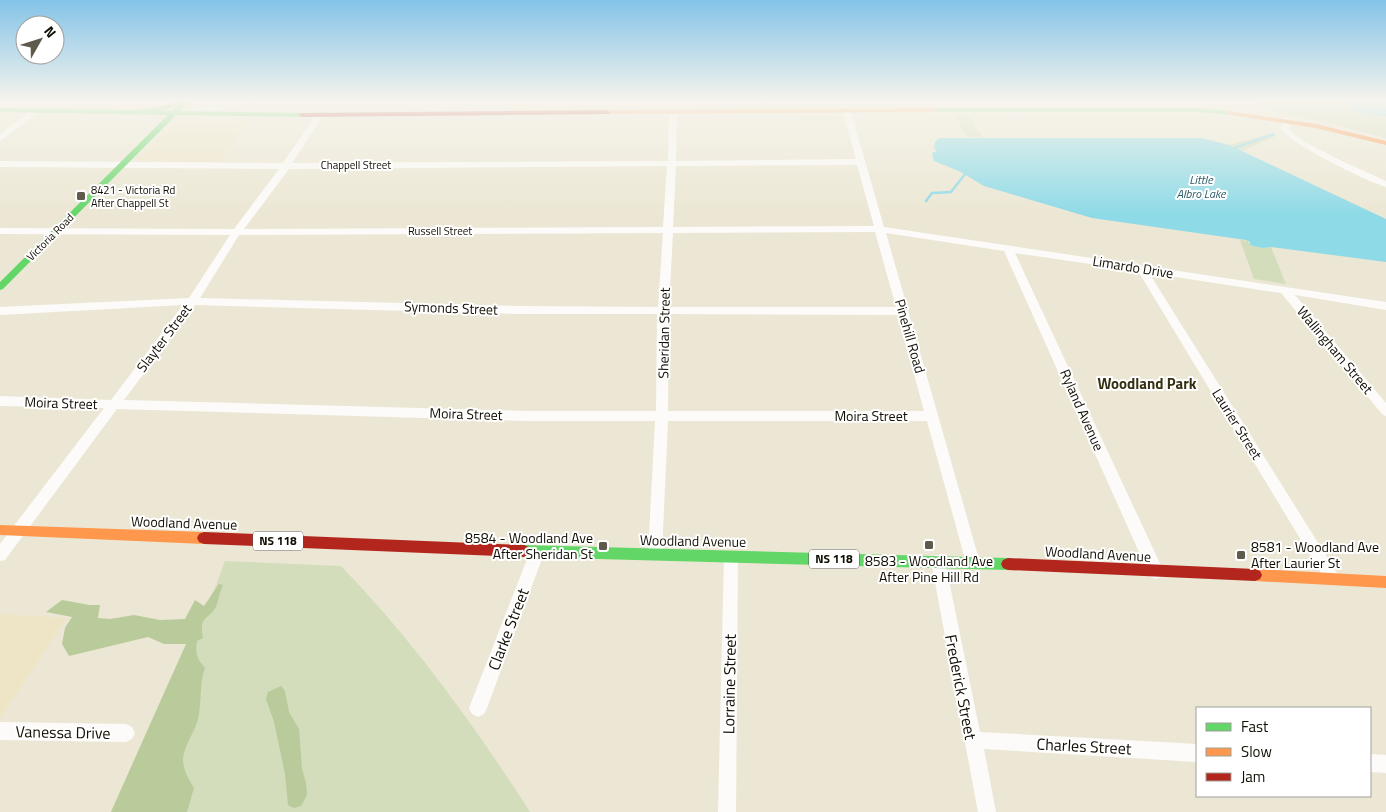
<svg xmlns="http://www.w3.org/2000/svg" width="1386" height="812" viewBox="0 0 1386 812" font-family="'Titillium Web',sans-serif">
	<style>
		.built { fill: #eee5c6 }
		.green { fill: #d3ddbc }
		.forest { fill: #b9cb9a }
		.water { fill: #8edae7 }
		.lines { fill: none; stroke-linecap: round; stroke-linejoin: round }
		.stream { stroke: #8edae7; stroke-width: 2.5 }
		.street { fill: #fcfbf9; fill-rule: evenodd }
		.fast { fill: #63d668; fill-rule: evenodd }
		.slow { fill: #ff974d; fill-rule: evenodd }
		.jam { fill: #b3261e; fill-rule: evenodd }
		.poi-dot { fill: #5e5a4c; stroke: #fff; stroke-width: 2 }
		.labels { text-anchor: middle; stroke-width: 4; stroke-linejoin: round; paint-order: stroke }
		.far-street-label { font-size: 11px; fill: #110e03; stroke: #fff }
		.far-poi-label { font-size: 11px; fill: #110e03; stroke: #fff; text-anchor: start }
		.far-water-label { font-size: 12px; font-style: italic; fill: #2c5c67; stroke: #fff }
		.shield { fill: #fff; stroke: #58564f; stroke-width: 1 }
		.shield-label { font-size: 12px; font-weight: bold; fill: #110e03 }
		.street-label { font-size: 14px; fill: #110e03; stroke: #fff }
		.poi-label { font-size: 14px; fill: #110e03; stroke: #fff; text-anchor: end }
		.neighbourhood-label { font-size: 15px; font-weight: bold; fill: #362f11; stroke: #fff }
		.near-street-label { font-size: 16px; fill: #110e03; stroke: #fff }
	</style>
	<rect width="100%" height="100%" fill="#ece7d4"/>
	<g class="built">
		<path d="M179,118L250,120L217,163L136,160Z"/>
		<path d="M0,614L67,618L0,718Z"/>
	</g>
	<g class="green">
		<path d="M1261,102H1336L1349,104L1348,110L1350,111L1386,117V138L1331,123L1277,112L1264,106Z"/>
		<path d="M955,116H969L982,137H967Z"/>
		<path d="M1273,133L1276,136L1242,151L1229,145Z"/>
		<path d="M1240,240L1248,241L1250,245L1261,248L1271,247L1286,284L1254,279Z"/>
		<path d="M225,561L341,566C413,640 474,725 530,812H111L168,684L215,588Z"/>
	</g>
	<g class="forest">
		<path d="M219,584L223,585C220,591 219,598 217,604C211,621 198,613 203,638L197,641C195,654 197,658 205,668C199,684 202,702 198,719C195,732 184,745 183,759C183,771 189,779 194,788L187,812H111L186,644H164L148,637L69,656L62,644L65,628L72,617L46,612L62,600L90,605H100L98,618L110,619L134,615L160,620L185,619L195,600L204,606Z"/>
		<path d="M281,686L285,691L289,712L299,729L302,769L306,783L307,795L301,806L294,808L288,805L285,774L274,722L266,699L268,692Z"/>
	</g>
	<g class="water">
		<path d="M1336,102H1386V117L1352,111L1347,107L1348,104Z"/>
		<path d="M939,138H1202L1229,145L1386,219V262L1271,247L1262,248L1250,245V242L1246,240L1092,218L984,186L959,171L934,161L932,153L937,151L934,148L935,142Z"/>
	</g>
	<g class="lines">
		<g class="stream">
			<path d="M1234,148L1274,134"/>
			<path d="M926,201L932,193L951,192L965,174"/>
		</g>
		<g class="street">
			<path d="M215,102H223L212,116H206L205,114Z"/>
			<path d="M840,102H848L884,227L1386,302V310L1295,295L1386,403V416L1382,414L1281,293L1149,273L1337,573L1340,578L1337,583L1332,585L1327,583L1138,271L1015,253L1164,572L1161,577L1156,579L1151,577L1148,572L1004,251L886,233L980,563L978,568L973,569L968,568L966,563L927,421H668L662,554L660,559L655,560L650,559L648,554L655,421H528L117,409L5,560L0,561V544L104,408L0,406V396L111,400L183,305L0,315V307L189,298L230,235L0,234V228L234,229L279,169L0,167V161L283,163L317,113H320L324,115L292,163L668,161L669,111L673,109L677,111L676,161L856,159ZM857,165L874,226L673,227L676,166ZM667,166L663,227L244,229L289,169ZM875,232L896,307H669L673,233ZM663,233L658,307L516,306L200,298L239,235ZM195,305L516,314H657L656,411H528L124,400ZM669,314L898,315L924,411H668Z"/>
			<path d="M1017,102H1025L1031,110L1024,112Z"/>
			<path d="M1130,102H1138L1145,110L1138,112Z"/>
			<path d="M35,108L42,110L0,141V134Z"/>
			<path d="M1283,118H1289C1290,121 1289,126 1290,129C1295,142 1370,173 1386,181V187C1364,180 1294,146 1281,129Z"/>
			<path d="M539,545L544,547L546,551L540,564L487,708L484,714L478,717L472,714L469,708L526,562L534,547Z"/>
			<path d="M731,551L736,552L738,557L736,812H718L724,557L726,552Z"/>
			<path d="M938,555L943,556L945,561L980,732L1197,744V762L984,749L996,812H978L931,561L933,556Z"/>
			<path d="M0,722L126,724L132,727L135,733L132,739L126,742L0,740Z"/>
			<path d="M1370,754L1386,755V773L1370,772Z"/>
		</g>
		<g class="fast">
			<path d="M176,102H189L180,111L302,113L306,115L302,117L176,115L3,289L0,290V282L168,115L0,112V108L136,110L155,108ZM177,106L172,111H162Z"/>
			<path d="M929,108H1198L1231,111L1235,113L1231,115L1198,112H932L928,110Z"/>
			<path d="M524,545L1008,558L1013,560L1015,564L1013,568L1008,570L524,557L519,555L517,551L519,547Z"/>
		</g>
		<g class="slow">
			<path d="M932,108L936,110L935,112L606,114L602,112L606,110Z"/>
			<path d="M1228,111L1316,124L1386,141V145L1316,128L1231,115L1227,113Z"/>
			<path d="M0,525L204,532L209,534L211,538L209,542L204,544L0,535Z"/>
			<path d="M1255,569L1386,576V588L1255,581L1250,579L1248,575L1250,571Z"/>
		</g>
		<g class="jam">
			<path d="M606,110L610,112L609,114L302,117L298,115L302,113Z"/>
			<path d="M204,532L524,545L529,547L531,551L529,555L524,557L204,544L199,542L197,538L199,534Z"/>
			<path d="M1008,558L1255,569L1260,571L1262,575L1260,579L1255,581L1008,570L1003,568L1001,564L1003,560Z"/>
		</g>
	</g>
	<linearGradient id="sky" x2="0" y2="1"><stop stop-color="#84c3e8"/><stop offset="0.47" stop-color="#f6f4ec"/><stop offset="1" stop-color="#f6f4ec" stop-opacity="0"/></linearGradient>
	<rect width="1386" height="215" fill="url(#sky)"/>
	<g class="poi-dot">
		<rect x="76" y="191" width="10" height="10" rx="2.5"/>
		<rect x="924" y="540" width="10" height="10" rx="2.5"/>
		<rect x="598" y="541" width="10" height="10" rx="2.5"/>
		<rect x="1236" y="550" width="10" height="10" rx="2.5"/>
	</g>
	<g class="labels">
		<g class="far-street-label">
			<text x="356" y="169">Chappell Street</text>
			<text x="440" y="235">Russell Street</text>
			<text transform="translate(50 237) rotate(-45)" y="4">Victoria Road</text>
		</g>
		<g class="far-poi-label">
			<text x="91" y="194">8421 - Victoria Rd<tspan x="91" dy="13">After Chappell St</tspan></text>
		</g>
		<g class="far-water-label">
			<text x="1201" y="184">Little<tspan x="1201" dy="14">Albro Lake</tspan></text>
		</g>
		<g class="shield">
			<rect x="253" y="531.5" width="50" height="19" rx="4"/>
			<rect x="809" y="549.5" width="50" height="19" rx="4"/>
		</g>
		<g class="shield-label">
			<text x="278" y="545">NS 118</text>
			<text x="834" y="563">NS 118</text>
		</g>
		<g class="street-label">
			<text transform="translate(1133 267) rotate(9)" y="5">Limardo Drive</text>
			<text transform="translate(451 308) rotate(2)" y="5">Symonds Street</text>
			<text transform="translate(664 333) rotate(-89)" y="5">Sheridan Street</text>
			<text transform="translate(910 336) rotate(74)" y="5">Pinehill Road</text>
			<text transform="translate(164 338) rotate(-53)" y="5">Slayter Street</text>
			<text transform="translate(1335 350) rotate(50)" y="5">Wallingham Street</text>
			<text transform="translate(61 403) rotate(2)" y="5">Moira Street</text>
			<text transform="translate(1082 410) rotate(66)" y="5">Ryland Avenue</text>
			<text transform="translate(466 414) rotate(2)" y="5">Moira Street</text>
			<text x="871" y="421">Moira Street</text>
			<text transform="translate(1237 424) rotate(58)" y="5">Laurier Street</text>
			<text transform="translate(184 523) rotate(2)" y="5">Woodland Avenue</text>
			<text transform="translate(693 541) rotate(1)" y="5">Woodland Avenue</text>
			<text transform="translate(1098 554) rotate(3)" y="5">Woodland Avenue</text>
		</g>
		<g class="poi-label">
			<text x="593" y="543">8584 - Woodland Ave<tspan x="593" dy="16">After Sheridan St</tspan></text>
			<text x="1251" y="552" text-anchor="start">8581 - Woodland Ave<tspan x="1251" dy="16">After Laurier St</tspan></text>
			<text x="929" y="566" text-anchor="middle">8583 - Woodland Ave<tspan x="929" dy="16">After Pine Hill Rd</tspan></text>
		</g>
		<g class="neighbourhood-label">
			<text x="1147" y="389">Woodland Park</text>
		</g>
		<g class="near-street-label">
			<text transform="translate(508 629) rotate(-69)" y="6">Clarke Street</text>
			<text transform="translate(729 684) rotate(-89)" y="6">Lorraine Street</text>
			<text transform="translate(961 687) rotate(79)" y="6">Frederick Street</text>
			<text transform="translate(63 732) rotate(1)" y="6">Vanessa Drive</text>
			<text transform="translate(1084 746) rotate(3)" y="6">Charles Street</text>
		</g>
	</g>
	<rect x="1196" y="707" width="175" height="90" fill="#ffffff" stroke="#a09f9a"/>
	<rect x="1206" y="723" width="25" height="8" fill="#63d668" stroke="#a09f9a"/>
	<text x="1241" y="732" font-size="15" fill="#110e03">Fast</text>
	<rect x="1206" y="748" width="25" height="8" fill="#ff974d" stroke="#a09f9a"/>
	<text x="1241" y="757" font-size="15" fill="#110e03">Slow</text>
	<rect x="1206" y="773" width="25" height="8" fill="#b3261e" stroke="#a09f9a"/>
	<text x="1241" y="782" font-size="15" fill="#110e03">Jam</text>
	<g transform="translate(40 40) rotate(51)"><circle r="24" fill="#ffffff" stroke="#a09f9a"/>
	<path d="M0-4L9 19L0 12L-9 19Z" fill="#5e5a4c"/>
	<text y="-8" font-size="14" font-weight="bold" text-anchor="middle" fill="#110e03">N</text>
	</g>
</svg>
